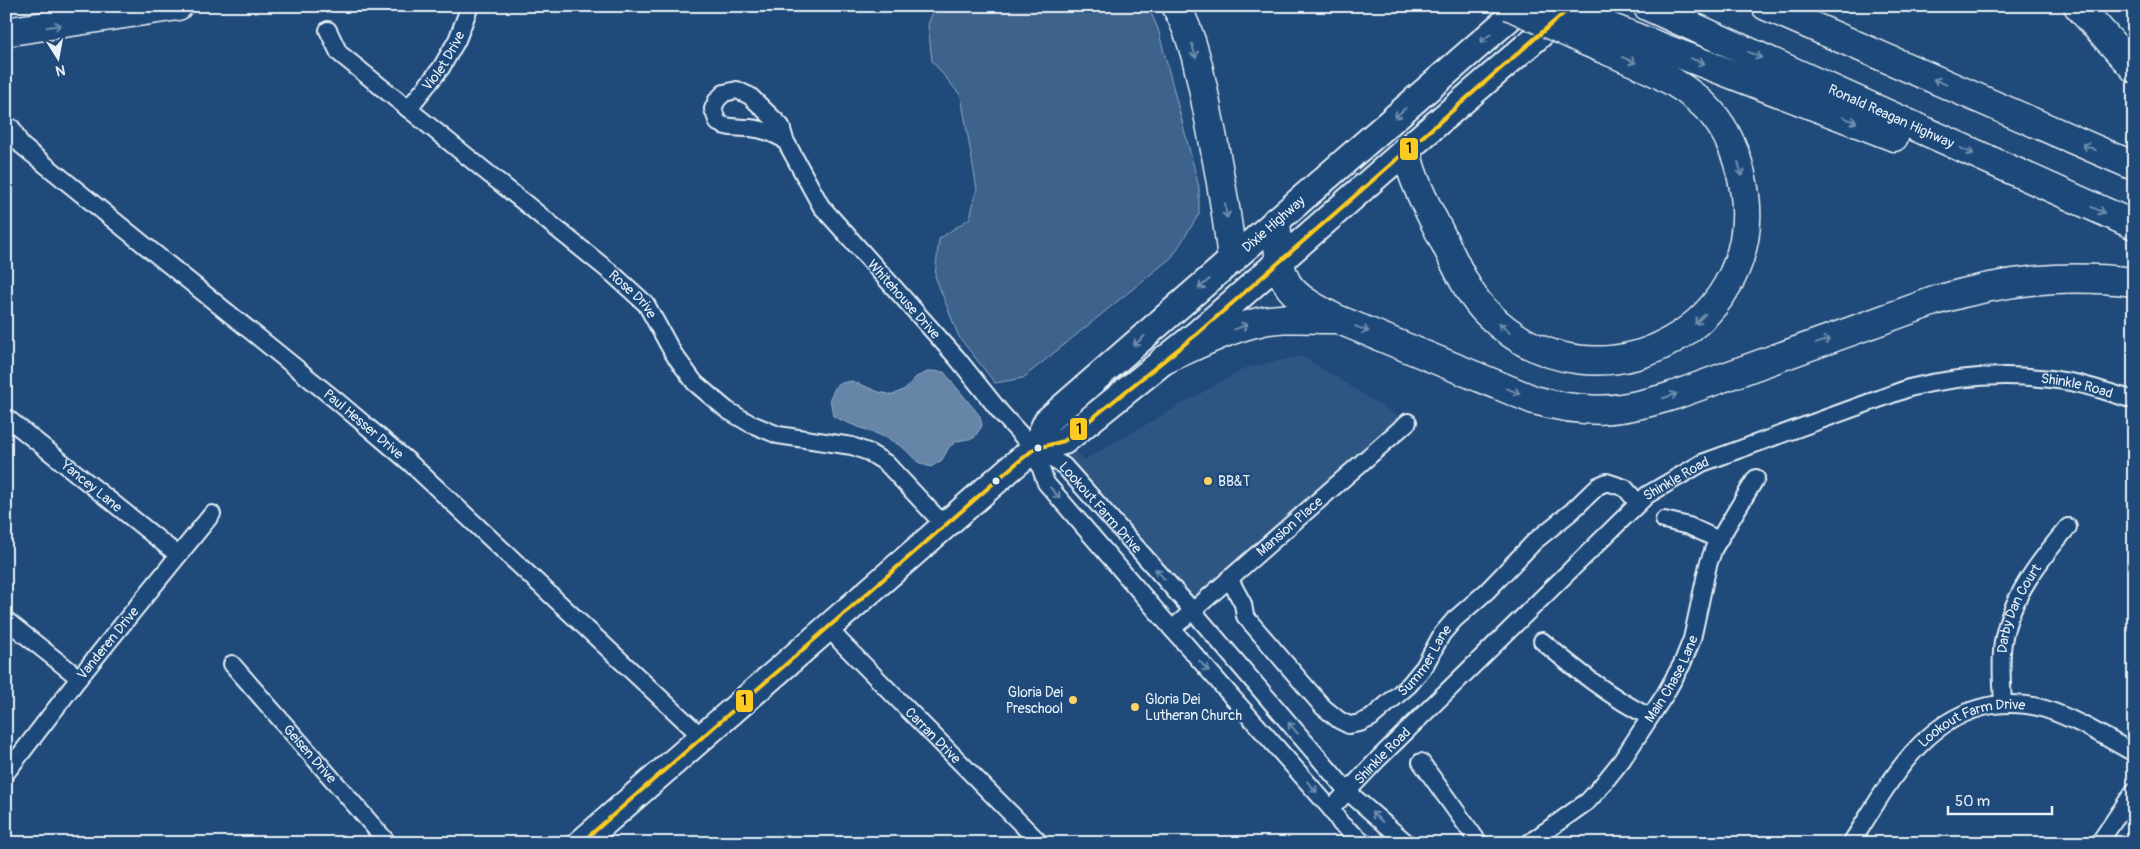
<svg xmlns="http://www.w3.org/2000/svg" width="2140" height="849" viewBox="0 0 2140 849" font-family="Pangolin,sans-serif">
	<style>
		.built { fill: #2e5683 }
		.green { fill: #3c628c; stroke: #92aac2 }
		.water { fill: #6685a7; stroke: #9ab0c7 }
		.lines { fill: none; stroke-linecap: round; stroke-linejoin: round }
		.minor-casing { stroke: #e8f1f8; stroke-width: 20 }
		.primary-casing { stroke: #e8f1f8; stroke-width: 30 }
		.motorway-casing { stroke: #e8f1f8; stroke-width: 31 }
		.minor { stroke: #1f4a7a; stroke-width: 16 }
		.primary { stroke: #1f4a7a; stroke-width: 26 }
		.motorway { stroke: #1f4a7a; stroke-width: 28 }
		.motorway-bridge-casing { stroke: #e8f1f8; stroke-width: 31; stroke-linecap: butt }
		.motorway-bridge { stroke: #1f4a7a; stroke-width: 28 }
		.bus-1-casing { stroke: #1f4a7a; stroke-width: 8 }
		.bus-1 { stroke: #fccb23; stroke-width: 4 }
		.oneway { stroke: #6f8dac }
		.bus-dot { fill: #e8f1f8; stroke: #1f4a7a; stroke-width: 2 }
		.poi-dot { fill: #ffd166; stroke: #1f4a7a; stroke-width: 2 }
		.labels { text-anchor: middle; stroke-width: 5; stroke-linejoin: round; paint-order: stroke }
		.street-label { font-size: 14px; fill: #e8f1f8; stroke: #1f4a7a }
		.poi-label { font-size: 14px; fill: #e8f1f8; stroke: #1f4a7a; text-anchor: start }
		.line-badge { stroke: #1f4a7a; stroke-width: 2 }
		.pale-badge-label { font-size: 14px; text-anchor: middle; font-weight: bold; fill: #111 }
	</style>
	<rect width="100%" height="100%" fill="#1f4a7a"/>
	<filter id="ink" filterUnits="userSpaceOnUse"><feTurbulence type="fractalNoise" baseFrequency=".02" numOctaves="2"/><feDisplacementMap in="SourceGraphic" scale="10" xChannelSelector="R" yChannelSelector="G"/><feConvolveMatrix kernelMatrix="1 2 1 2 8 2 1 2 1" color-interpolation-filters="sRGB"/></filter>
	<g filter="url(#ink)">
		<path class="built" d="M1302,356L1408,422L1193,611L1064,466L1034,449L1064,441L1084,460L1245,368Z"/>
		<path class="green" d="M935,6H1148L1158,29L1199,187V214L1172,257L1023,378L995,383L959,337L935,276L939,239L970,218L977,189L961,96L932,61L928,25Z"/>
		<path class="water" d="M930,371L944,372L980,416L982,426L974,438L957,441L949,447L942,460L931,467C912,462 915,457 902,447C881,432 855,428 833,416L830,398L837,384L852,381L879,392L893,395L905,389L916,377Z"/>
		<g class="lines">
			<g class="minor-casing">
				<g id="minor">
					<path id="s1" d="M328,30L339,53L614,275L646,304L673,353L695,383L727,410L749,423L778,435L852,446L868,452L886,463L944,525"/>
					<path id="s2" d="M408,109L441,68L457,40L470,6"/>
					<path id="s3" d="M12,128L21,145L337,401L409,462L702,737"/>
					<path id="s4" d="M785,140C774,134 764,129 750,128C738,127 729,129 718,123L713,109L717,100L724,93L737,90L750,96L781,126L785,140L821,206L957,358L1001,413L1034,449L1064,466L1193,611L1348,792L1407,843"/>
					<path id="s5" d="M6,417L178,555"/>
					<path d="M1034,449L1046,483L1172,629L1331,809L1341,824L1365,843"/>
					<path d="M1664,520L1689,526L1719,540"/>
					<path id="s6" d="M1229,578L1243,604L1245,616L1323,707L1339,720L1349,725L1360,723L1371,718L1409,685L1424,667L1442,634L1454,620L1487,591L1535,541L1571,512L1598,486L1607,482L1625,488L1638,503"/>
					<path d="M6,620L79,678"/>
					<path id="s7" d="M828,627L841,642L1040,843"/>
					<path id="s8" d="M1172,629L1408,422"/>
					<path d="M1542,641C1575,669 1611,698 1650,717"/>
					<path id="s9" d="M232,664L388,843"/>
					<path id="s10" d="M2003,704C2002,684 2000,662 2003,642C2010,598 2040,560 2068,527"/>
					<path d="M1421,762L1479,843"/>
					<path id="s11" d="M6,773L79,678L212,514"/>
					<path id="s12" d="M1331,809L1378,759L1647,495L1702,463L1909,388C1963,375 2016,372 2070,382C2092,386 2113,394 2134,400"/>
					<path id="s13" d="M1529,843L1588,801L1598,790L1622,760L1664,696L1682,664L1692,639L1708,565L1714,548L1756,478"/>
					<path id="s14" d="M1851,843C1888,787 1920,717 1993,705C2010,703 2029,704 2045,709C2076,719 2105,737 2134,753"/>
					<path d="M2099,843L2134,791"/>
				</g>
			</g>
			<g class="primary-casing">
				<g id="primary">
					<path id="s15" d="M1034,449L1047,421L1523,6"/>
					<path d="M581,843L1012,467L1034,449L1064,441L1197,334L1406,150L1566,12"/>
				</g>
			</g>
			<g class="motorway-casing">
				<g id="motorway">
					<path d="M1176,6C1196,42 1202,84 1210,124C1219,169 1227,214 1232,260"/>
					<path id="s16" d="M1647,6L2134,225"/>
					<path d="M1766,6L2134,166"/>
					<path d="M2078,6L2134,68"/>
					<path d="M1604,25L1894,137"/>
					<path d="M6,29L11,31L178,6"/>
					<path d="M1406,150C1413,184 1431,214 1446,245C1458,269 1468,294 1487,313C1596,424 1779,325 1741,174C1735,149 1723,123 1704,105C1671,74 1625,59 1585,41"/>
					<path d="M1276,221C1281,283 1279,290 1337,319L1534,400C1589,415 1621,412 1675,395L1937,300C2006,280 2062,274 2134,282"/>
					<path d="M1164,360C1193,347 1223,331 1255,323C1279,316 1307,319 1332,319"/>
				</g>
			</g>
			<use href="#minor" class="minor"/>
			<use href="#primary" class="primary"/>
			<use href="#motorway" class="motorway"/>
			<g class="motorway-bridge-casing">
				<g id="motorway-bridge">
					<path d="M1510,6L1585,41"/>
					<path d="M1557,6L1604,25"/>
				</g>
			</g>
			<use href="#motorway-bridge" class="motorway-bridge"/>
			<g class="bus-1-casing">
				<path id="bus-1" d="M581,843L1012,467L1034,449L1064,441L1197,334L1572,6"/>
			</g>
			<use href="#bus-1" class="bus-1"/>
		</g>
		<defs><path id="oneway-shaft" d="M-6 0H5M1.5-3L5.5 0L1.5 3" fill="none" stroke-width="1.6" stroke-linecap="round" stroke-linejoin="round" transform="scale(1.25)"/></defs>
		<g class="oneway">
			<use href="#oneway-shaft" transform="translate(54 26) rotate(-9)"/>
			<use href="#oneway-shaft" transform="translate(1486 38) rotate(139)"/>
			<use href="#oneway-shaft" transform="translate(1194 51) rotate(74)"/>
			<use href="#oneway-shaft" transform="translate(1755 55) rotate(24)"/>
			<use href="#oneway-shaft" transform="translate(1629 60) rotate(24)"/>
			<use href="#oneway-shaft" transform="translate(1698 61) rotate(21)"/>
			<use href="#oneway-shaft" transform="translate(1940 82) rotate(-157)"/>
			<use href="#oneway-shaft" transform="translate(1400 113) rotate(139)"/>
			<use href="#oneway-shaft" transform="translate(1850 120) rotate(21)"/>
			<use href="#oneway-shaft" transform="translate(2089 147) rotate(-156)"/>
			<use href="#oneway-shaft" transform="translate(1967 151) rotate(24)"/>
			<use href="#oneway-shaft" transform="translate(1740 169) rotate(76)"/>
			<use href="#oneway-shaft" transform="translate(2098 210) rotate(24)"/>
			<use href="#oneway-shaft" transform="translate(1226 211) rotate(82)"/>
			<use href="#oneway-shaft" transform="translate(1204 284) rotate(139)"/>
			<use href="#oneway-shaft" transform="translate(1700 319) rotate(135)"/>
			<use href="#oneway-shaft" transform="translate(1241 327) rotate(-21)"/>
			<use href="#oneway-shaft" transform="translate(1504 328) rotate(-140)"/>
			<use href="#oneway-shaft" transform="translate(1362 329) rotate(22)"/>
			<use href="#oneway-shaft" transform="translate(1139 341) rotate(139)"/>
			<use href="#oneway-shaft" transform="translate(1823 341) rotate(-20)"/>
			<use href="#oneway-shaft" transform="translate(1513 391) rotate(22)"/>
			<use href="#oneway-shaft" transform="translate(1670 396) rotate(-18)"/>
			<use href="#oneway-shaft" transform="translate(1055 493) rotate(49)"/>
			<use href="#oneway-shaft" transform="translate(1160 574) rotate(-132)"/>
			<use href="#oneway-shaft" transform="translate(1204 666) rotate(48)"/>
			<use href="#oneway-shaft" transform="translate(1293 728) rotate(-131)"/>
			<use href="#oneway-shaft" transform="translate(1312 787) rotate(48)"/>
			<use href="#oneway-shaft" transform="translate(1377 817) rotate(-139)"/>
		</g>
	</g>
	<g class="bus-dot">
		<circle cx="1038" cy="448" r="4.5"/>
		<circle cx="996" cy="481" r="4.5"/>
	</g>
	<g class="poi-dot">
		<circle cx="1208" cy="481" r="5"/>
		<circle cx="1073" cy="700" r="5"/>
		<circle cx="1135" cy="707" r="5"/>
	</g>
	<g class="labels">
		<g class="street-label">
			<text dy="5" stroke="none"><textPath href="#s2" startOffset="60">Violet Drive</textPath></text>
			<text dy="5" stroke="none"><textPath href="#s16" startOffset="268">Ronald Reagan Highway</textPath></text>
			<text dy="5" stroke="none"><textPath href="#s15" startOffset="331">Dixie Highway</textPath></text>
			<text dy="5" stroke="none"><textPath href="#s1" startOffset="406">Rose Drive</textPath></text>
			<text dy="5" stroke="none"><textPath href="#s4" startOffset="390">Whitehouse Drive</textPath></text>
			<text dy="5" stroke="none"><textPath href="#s12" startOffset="899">Shinkle Road</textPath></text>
			<text dy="5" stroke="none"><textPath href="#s3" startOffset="461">Paul Hesser Drive</textPath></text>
			<text dy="5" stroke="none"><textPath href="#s12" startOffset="479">Shinkle Road</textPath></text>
			<text dy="5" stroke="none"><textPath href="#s5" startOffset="110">Yancey Lane</textPath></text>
			<text dy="5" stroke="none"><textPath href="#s4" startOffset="678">Lookout Farm Drive</textPath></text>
			<text dy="5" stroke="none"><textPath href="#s8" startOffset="156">Mansion Place</textPath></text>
			<text dy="5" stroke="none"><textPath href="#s10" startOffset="99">Darby Dan Court</textPath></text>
			<text dy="5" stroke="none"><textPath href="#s11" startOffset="165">Vanderen Drive</textPath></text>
			<text dy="5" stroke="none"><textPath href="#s6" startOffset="296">Summer Lane</textPath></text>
			<text dy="5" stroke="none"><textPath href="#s13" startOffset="221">Main Chase Lane</textPath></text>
			<text dy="5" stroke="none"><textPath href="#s14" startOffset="179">Lookout Farm Drive</textPath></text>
			<text dy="5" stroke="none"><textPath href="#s7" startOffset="151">Carran Drive</textPath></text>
			<text dy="5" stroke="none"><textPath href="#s9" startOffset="119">Geisen Drive</textPath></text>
			<text dy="5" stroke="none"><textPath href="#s12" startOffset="74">Shinkle Road</textPath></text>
		</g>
		<g class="poi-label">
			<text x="1218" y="486">BB&amp;T</text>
			<text x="1063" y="697" text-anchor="end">Gloria Dei<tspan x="1063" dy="16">Preschool</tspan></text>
			<text x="1145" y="704">Gloria Dei<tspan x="1145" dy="16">Lutheran Church</tspan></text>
		</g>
	</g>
	<g class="line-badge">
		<rect x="1399" y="137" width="20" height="24" rx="5" fill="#fccb23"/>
		<rect x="1069" y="417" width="19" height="24" rx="5" fill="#fccb23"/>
		<rect x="735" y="689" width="19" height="24" rx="5" fill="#fccb23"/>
	</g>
	<g class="pale-badge-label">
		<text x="1409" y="153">1</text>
		<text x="1079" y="434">1</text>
		<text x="744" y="705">1</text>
	</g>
	<rect width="2140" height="849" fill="none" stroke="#1f4a7a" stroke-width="25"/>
	<rect x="12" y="12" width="2115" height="824" fill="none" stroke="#e8f1f8" stroke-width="2" filter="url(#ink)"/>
	<g transform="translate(58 58) rotate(169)" stroke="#1f4a7a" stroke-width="4" paint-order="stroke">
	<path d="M0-4L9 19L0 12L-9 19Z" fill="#e8f1f8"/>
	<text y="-8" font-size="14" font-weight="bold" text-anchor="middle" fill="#e8f1f8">N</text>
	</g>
	<path d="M1948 806v8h104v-8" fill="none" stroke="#e8f1f8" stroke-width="2.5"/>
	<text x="1955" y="806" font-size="15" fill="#e8f1f8" stroke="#1f4a7a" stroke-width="4" paint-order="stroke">50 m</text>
</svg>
